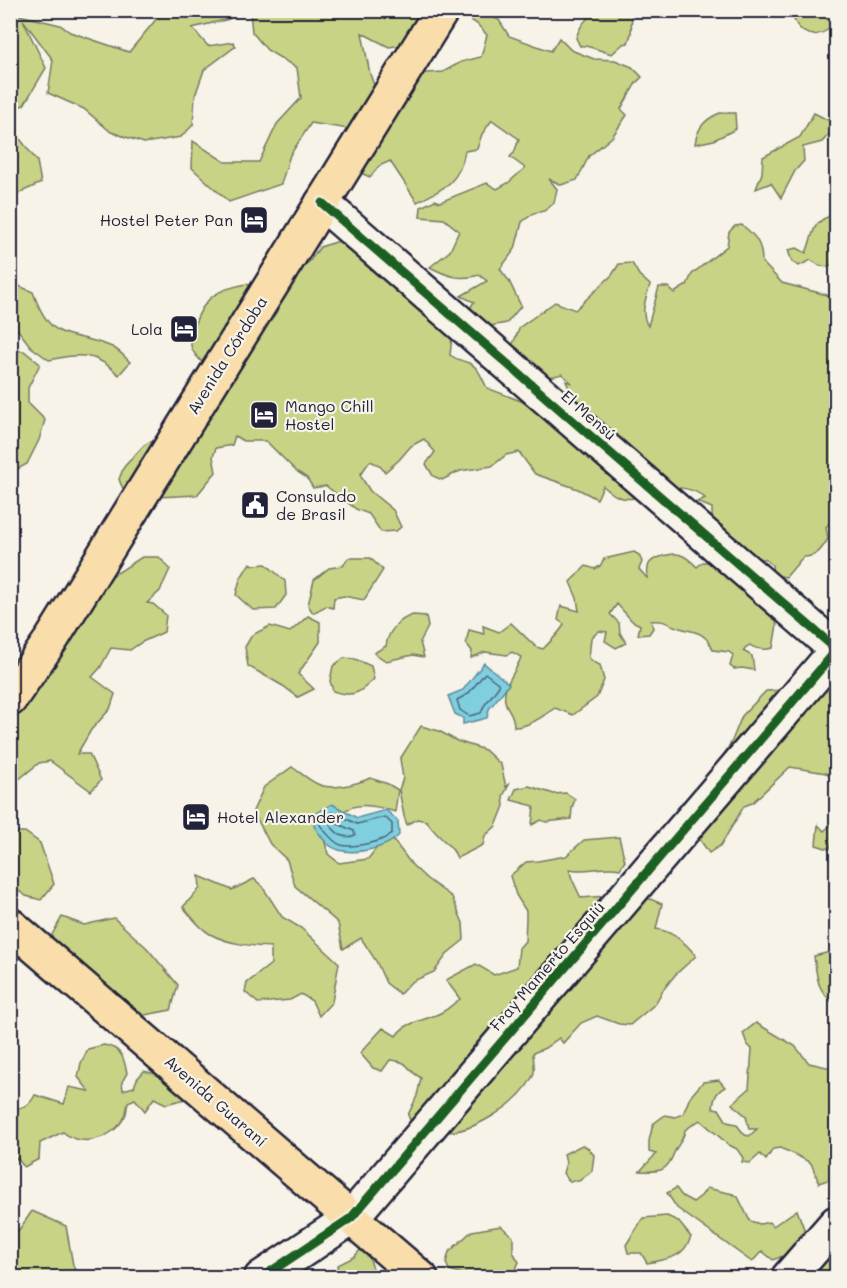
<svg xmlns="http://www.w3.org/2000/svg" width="847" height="1288" viewBox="0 0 847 1288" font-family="Mali,sans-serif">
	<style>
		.green { fill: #c8d386; stroke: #757a60; stroke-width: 1.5 }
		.water { fill: #80cfde; stroke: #5a8a9d; stroke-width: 1.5 }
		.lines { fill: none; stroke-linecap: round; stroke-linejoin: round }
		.shore { stroke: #48677c; stroke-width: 1.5 }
		.minor-casing { stroke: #22223b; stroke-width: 38 }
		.major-casing { stroke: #22223b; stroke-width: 38 }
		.minor { stroke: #f7f3e8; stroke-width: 33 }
		.major { stroke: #f9deab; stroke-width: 33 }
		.cycleway-casing { stroke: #f7f3e8; stroke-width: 13 }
		.cycleway { stroke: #1b5e20; stroke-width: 9 }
		.labels { text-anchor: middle; stroke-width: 4.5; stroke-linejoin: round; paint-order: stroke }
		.poi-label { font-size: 16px; fill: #22223b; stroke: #f7f3e8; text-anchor: start }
		.street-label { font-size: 16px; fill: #22223b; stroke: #f7f3e8 }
	</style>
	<rect width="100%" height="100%" fill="#f7f3e8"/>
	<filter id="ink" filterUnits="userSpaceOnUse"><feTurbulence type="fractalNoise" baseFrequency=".0167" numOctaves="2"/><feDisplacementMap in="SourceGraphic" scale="12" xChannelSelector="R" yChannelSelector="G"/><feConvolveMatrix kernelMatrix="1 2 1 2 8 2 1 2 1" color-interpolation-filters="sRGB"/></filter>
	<g filter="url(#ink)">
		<g class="green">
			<path d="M163,11H232L229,19L192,28L208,46L233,42L236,46L204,70L195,96L193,125L181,137L144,143L111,132L84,109L48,93L53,60L23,20L46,68L24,105L11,110V13L60,25L70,32L129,52Z"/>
			<path d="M250,11H433L423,42L389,47L362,33L370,74L382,107L355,130L311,123L290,155L281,184L229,202L192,168L193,141L225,162H259L277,124L301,98L297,68L267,50L252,32Z"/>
			<path d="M457,11H479L499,20L509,36L551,51L559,38L571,50L594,59L615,60L632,67L642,77L636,83L621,109L627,115L612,137L589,156L577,180L561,185L549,179L557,189L554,203L544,211L534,213L522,222L515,249L500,269L509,281L521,306L507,323L479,328L466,314L474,302L461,296L487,281L479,275C460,281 447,276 430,267L450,251L459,231L444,219L420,217L421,207L435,200L440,202L487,183L497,189L508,183L525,168L510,157L514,153L519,139L492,120L482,134L477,149L465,151C460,182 444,189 417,202L390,161L379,166L370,177L356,171L412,74L443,72L461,62L481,57L487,35L477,24Z"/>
			<path d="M596,11H632L631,34L628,43L623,44L612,54C603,52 587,44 580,46L576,38C580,25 586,19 596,11Z"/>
			<path d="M791,11H820L829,21V29C810,42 796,31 791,11Z"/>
			<path d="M720,113H735L736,129L714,140L695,144C697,128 705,119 720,113Z"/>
			<path d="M814,113L830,121L835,128L822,142L803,147L804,161L795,171L781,198L771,183L756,189L762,173L763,157L800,137Z"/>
			<path d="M11,127L37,161L41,183L19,193L11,206Z"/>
			<path d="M836,214V260L828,267L820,266L811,260L799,266L792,262L788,250L797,248L806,253C815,232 810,221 836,214Z"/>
			<path d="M742,225C756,236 762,244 762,262L782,283L827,295L836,309V516L826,527L828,539C821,550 817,557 803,557L786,577L773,575L772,565L765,559H751L712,519V508L697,502L705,498C695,489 679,486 665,488C649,490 636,503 619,497C613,495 607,489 603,486L597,499L578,489L535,474L519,452L506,455L492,466L460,471L442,480L433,476L426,464L435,452L424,439L411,446L399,460L385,472L379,465L370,461L360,475L370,491L393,510L401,527L396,531L381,532L369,514L356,509L326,486L313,488L307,478L296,471L266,441H243L235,436L232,445L216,448L213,457L216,472L197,495C182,495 143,500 130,493C123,490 121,486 119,479L124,467L144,445L163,435L208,368C203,363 194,355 192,349C189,342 192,332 194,326C204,296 218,289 247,284L259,291L309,262L320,247L342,240L432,299L452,338L450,355C457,360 461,360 469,363C479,367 482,379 487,388L521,401L530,407L542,410L575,403L566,381L572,383L562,374L538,380L509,353L520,327L555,302L575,310L612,275L619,264L632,263L639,275L650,285C645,300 640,313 648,326L659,287H668L674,293L687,285L692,274L727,246L729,232L735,226Z"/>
			<path d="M10,282L33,292C52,346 69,329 112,347C119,350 125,357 130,362L119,375C96,352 79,353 49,360L31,347L11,321Z"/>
			<path d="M10,350L24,351L40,364L28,388V403L45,420L39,440L27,464L14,471L10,469Z"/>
			<path d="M634,552L639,555L642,562L639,569L647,578C648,574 647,568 649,564C653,557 674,552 681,555C687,557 693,563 697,567L703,562H717L772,611L777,625L773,648C765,650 757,650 750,645L746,647L743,651L752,656L754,670L742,668L734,669L730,666L733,655L729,652L713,650C705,629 692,633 674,626C665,622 662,620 651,621L653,628L649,634L638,635L640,625L632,621L617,604L610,614L619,623L620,633L626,643L616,648L605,641L607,632L599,631L591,638L589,658L595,663L600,665L604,680L597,697L573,715L555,708C543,716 529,727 514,727C514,712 507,711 505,701C502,685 517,671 521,657L512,652L507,655L485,652L471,658L472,651L466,643L469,630L484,634L483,626L499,632L511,623L536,647L543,649C547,645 563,629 564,624L558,620L561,606L579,611L577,598L570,582L586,566L595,569L600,566L604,559Z"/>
			<path d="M142,557H159L170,569L160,591L147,603L153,604L166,615L164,632L142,642L130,650L111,648L100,668L92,677L115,694L110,709L91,730L77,754H89L101,780L91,791L50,761L39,763L18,780L11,774L10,705L93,574L114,575Z"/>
			<path d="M348,558H370L383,570L364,600L344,596L334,598L333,608L326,606L313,613L308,605L314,580L329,568L343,566Z"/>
			<path d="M250,563L254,565L266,564L285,581L286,595L276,609L253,610L236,595L240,579Z"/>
			<path d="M413,615L426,616L428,627L420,642L424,657L413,655L386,661L374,653L386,646C388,631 399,619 413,615Z"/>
			<path d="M308,616L320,622V642L298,674L314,689L298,697L283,686L248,666L245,647L252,635L270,626L290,632Z"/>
			<path d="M344,658L355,659L371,666L374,679C360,693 353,698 333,691L330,681L333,666Z"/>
			<path d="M818,672L836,679V791V781L826,773L790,767L752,803L744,806L721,845L709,853L696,834L736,769L723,756L731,743L742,716L766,691L782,690Z"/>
			<path d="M421,726L439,731L457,741L485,750L501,765L506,787L510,783L503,796L504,806L496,826L485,836L483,845L457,858C452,843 434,836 427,821L417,819L407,825L404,816L399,790L403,778L400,759Z"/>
			<path d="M292,767C315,783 319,791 348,785C356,783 363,782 370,778L388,784L398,790L395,812C361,800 348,804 321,827L328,854L339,863L368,859L388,833L412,865L427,879L452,897L463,923L464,940L449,952L434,972L411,982L400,994L386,983L376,961L361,938L343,949L338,923L295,886L287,860L270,844L253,811L264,787Z"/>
			<path d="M529,786L554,794L566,793L575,799L572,808L571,819L546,822L541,820L532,825L534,806L511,800L516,789Z"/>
			<path d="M836,820V838L829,849L816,845L818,825L824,831Z"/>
			<path d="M11,832H25L40,843L54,884L41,900L26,896L19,891L11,895Z"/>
			<path d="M619,837L625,861L620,869C603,865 586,873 569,869L572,879L581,898L606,896L631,891L662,904L656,929C672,931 686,943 696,956L675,975L663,990L655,1004L630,1025L619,1024L597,1016L581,1023L563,1043L559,1038L545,1048L533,1053C533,1060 536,1070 533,1076C518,1105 471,1135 439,1132C430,1131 421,1127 412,1125L408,1115L417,1096L421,1078C404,1069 413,1062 390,1060L382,1071L373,1068L360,1053L383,1028L396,1036C406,1020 428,1021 444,1011C449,1008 454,1003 460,999L446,980L476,964L494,975L517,967L519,948L525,941L526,918V911L516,895L510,876L526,862L538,861L566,856L584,840Z"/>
			<path d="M199,876L232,890L254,879L262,886L282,917L301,928L339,963L332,1002L319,1016L312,1001L301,994L290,1000L258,1003L245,992L247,983L271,964V947C251,946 228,944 210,934C199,928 191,916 183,907L200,888Z"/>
			<path d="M62,917L84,925L114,918L147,948L178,985L171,1010L124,1019L44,949Z"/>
			<path d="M834,951L836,958V1005C817,991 817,979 814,956Z"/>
			<path d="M756,1023L795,1046L809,1063L836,1069V1177L819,1183L811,1163L794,1154L780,1148L773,1149L766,1160L760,1154L750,1163L742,1162L743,1158L737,1149L729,1145L700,1120L685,1130C683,1142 678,1143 674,1153C667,1172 660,1172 640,1171L656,1154L649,1152V1141L653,1124L665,1115L675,1117L683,1114L690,1097L703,1082L719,1080L725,1087C716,1092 714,1098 713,1108L719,1109L727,1122L736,1124L745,1135L749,1136L757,1129H749L746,1116L732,1104L749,1089L752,1049L747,1044L743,1033Z"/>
			<path d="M104,1045C121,1048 124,1057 127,1073L122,1082L123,1090L134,1087L137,1079L144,1071L156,1074L160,1068L187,1083L186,1099L166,1104L154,1098L145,1111L135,1099L128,1102C127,1106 127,1112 125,1116C114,1138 83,1149 63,1132L40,1143L39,1159L24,1167L17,1158L11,1161V1111C23,1105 27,1110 35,1095L64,1104L69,1087L89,1091L78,1077L81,1063L88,1049Z"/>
			<path d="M582,1145L587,1147L594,1155L592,1171L579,1181H569L563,1173L566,1163L564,1154Z"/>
			<path d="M676,1188L682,1196L693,1202L701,1196L707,1188L733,1194L738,1197L750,1221L760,1224L769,1222L773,1226L797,1210L812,1250L793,1252L773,1260L762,1251L752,1262L677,1208L667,1193Z"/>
			<path d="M32,1211L66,1226L73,1265L78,1277H11V1231L19,1230Z"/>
			<path d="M667,1216L678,1221L691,1237C683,1259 667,1259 647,1263L641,1253H628L626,1245L643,1218Z"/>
			<path d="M501,1226L513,1237V1252L519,1262L515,1271L526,1274L544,1276V1277H472L449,1270L446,1263L449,1252L472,1231Z"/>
			<path d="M836,1229V1277H795Z"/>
			<path d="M360,1250L369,1257L376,1277H334L338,1265L354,1257Z"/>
		</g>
		<g class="water">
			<path d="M484,663L509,684L489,709L487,718L463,724V718L455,714L448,696L463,690Z"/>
			<path d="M332,804L357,818L386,810L398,821L399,835C385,850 345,858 329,845C323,840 318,832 314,826L316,813Z"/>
		</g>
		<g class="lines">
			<g class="shore">
				<path d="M485,673L498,683L499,686L484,706L481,713L469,716L460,710L457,700L468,694Z"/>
				<path d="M332,812L357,824L385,817L392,824V833C384,842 354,848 341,845C332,842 326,832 320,825L322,817Z"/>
				<path d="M331,821L354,831L355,835C344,840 337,834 330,825Z"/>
			</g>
			<g class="minor-casing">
				<g id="minor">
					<path d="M322,203L836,649"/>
					<path d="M261,1278L351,1218L836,651"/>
					<path d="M788,1278L836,1223"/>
				</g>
			</g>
			<g class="major-casing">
				<g id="major">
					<path d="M10,699L53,637L442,10"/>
					<path d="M10,925L421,1278"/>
				</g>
			</g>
			<use href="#minor" class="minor"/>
			<use href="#major" class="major"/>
			<g class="cycleway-casing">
				<g id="cycleway">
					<path d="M322,203L836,649"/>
					<path d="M261,1278L351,1218L836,651"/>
				</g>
			</g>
			<use href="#cycleway" class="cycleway"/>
		</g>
	</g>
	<defs>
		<g id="hotel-square" transform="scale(1.5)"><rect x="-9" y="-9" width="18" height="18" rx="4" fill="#22223b" stroke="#f7f3e8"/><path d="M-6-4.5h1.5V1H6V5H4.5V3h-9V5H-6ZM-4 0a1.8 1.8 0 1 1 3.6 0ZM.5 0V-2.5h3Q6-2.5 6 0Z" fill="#fff"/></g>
		<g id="civic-square" transform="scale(1.5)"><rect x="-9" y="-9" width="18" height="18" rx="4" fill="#22223b" stroke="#f7f3e8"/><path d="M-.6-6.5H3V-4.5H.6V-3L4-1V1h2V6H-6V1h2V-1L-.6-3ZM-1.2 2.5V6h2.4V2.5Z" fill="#fff"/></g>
	</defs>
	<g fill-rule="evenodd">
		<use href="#hotel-square" x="254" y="220"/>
		<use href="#hotel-square" x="184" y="329"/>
		<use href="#hotel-square" x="264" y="415"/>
		<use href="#civic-square" x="255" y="505"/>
		<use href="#hotel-square" x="196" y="817"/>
	</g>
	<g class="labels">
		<g class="poi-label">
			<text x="233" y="226" text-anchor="end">Hostel Peter Pan</text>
			<text x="163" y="335" text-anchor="end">Lola</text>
			<text x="285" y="412">Mango Chill<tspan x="285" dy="18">Hostel</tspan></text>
			<text x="276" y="502">Consulado<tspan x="276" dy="18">de Brasil</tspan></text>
			<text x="217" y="823">Hotel Alexander</text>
		</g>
		<g class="street-label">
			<text transform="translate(227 355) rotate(-58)" y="6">Avenida Córdoba</text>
			<text transform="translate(589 415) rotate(41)" y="6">El Mensú</text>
			<text transform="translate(547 966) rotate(-49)" y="6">Fray Mamerto Esquiú</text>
			<text transform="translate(216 1101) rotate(41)" y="6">Avenida Guaraní</text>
		</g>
	</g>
	<rect width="847" height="1288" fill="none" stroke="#f7f3e8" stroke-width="36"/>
	<rect x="18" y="18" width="811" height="1252" fill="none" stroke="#22223b" stroke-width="2" filter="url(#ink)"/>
</svg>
